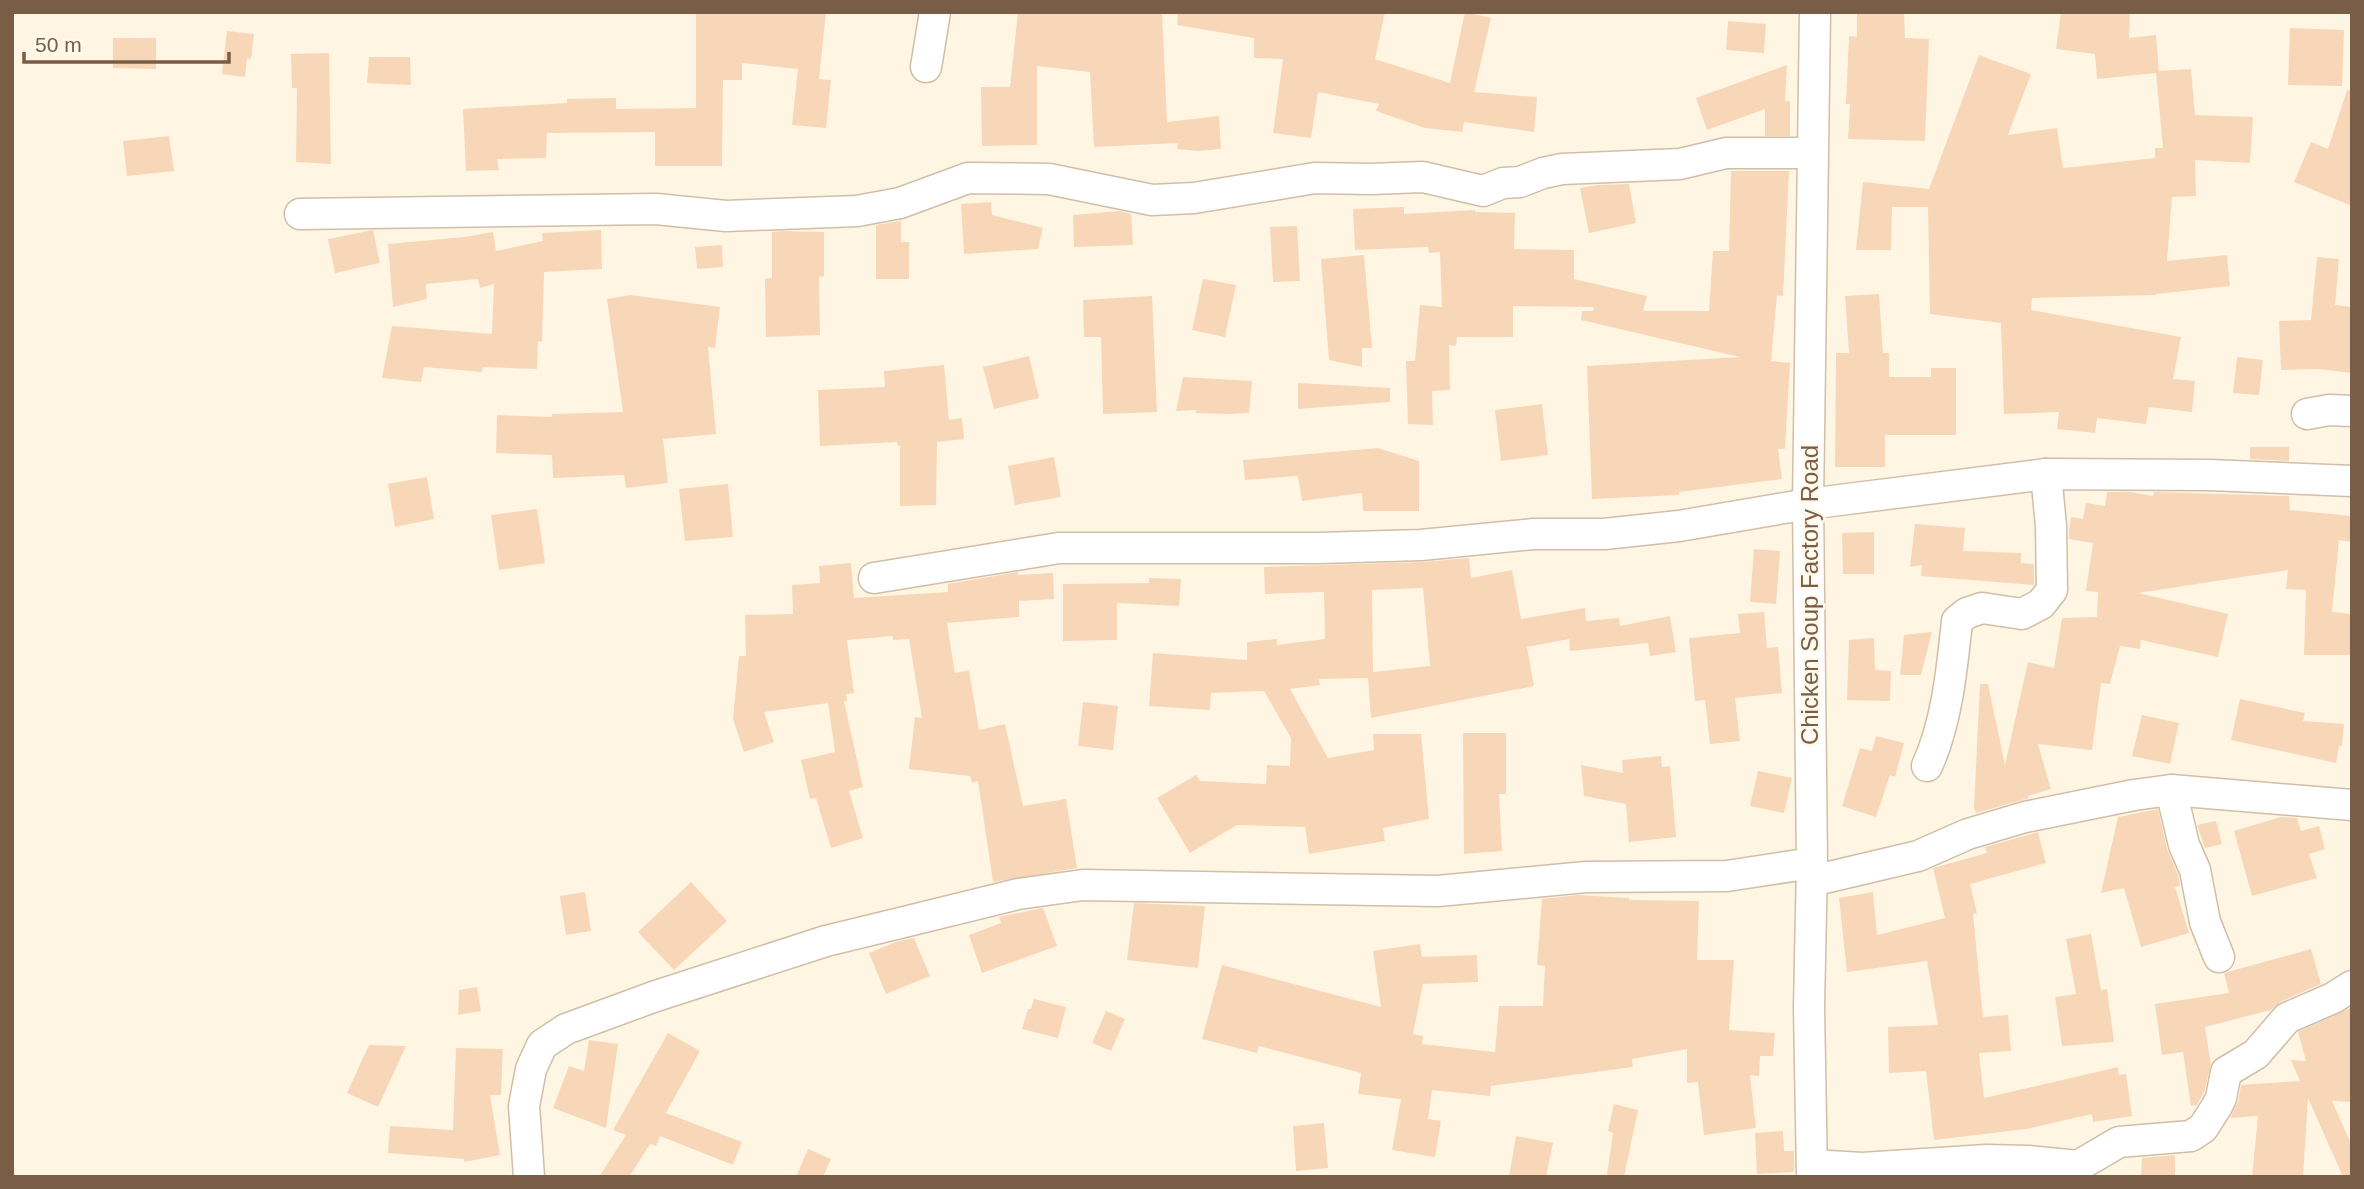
<svg xmlns="http://www.w3.org/2000/svg" width="2364" height="1189" viewBox="0 0 2364 1189" font-family="Arial,sans-serif">
	<style>
		.building { fill: #f7d7b8; fill-rule: evenodd }
		.lines { fill: none; stroke-linecap: round; stroke-linejoin: round }
		.street-casing { stroke: #d1bea8; stroke-width: 33 }
		.street { stroke: #fff; stroke-width: 30 }
		.labels { text-anchor: middle; stroke-width: 5; stroke-linejoin: round; paint-order: stroke }
		.street-label { font-size: 24px; fill: #795d46; stroke: #fff9eb }
	</style>
	<rect width="100%" height="100%" fill="#fef6e3"/>
	<g class="building">
		<path d="M696,12H826L819,79L831,80L826,128L792,125L798,69L742,63V80H723L722,166H655V132L547,133L546,158L497,159L499,170L466,171L463,109L567,103V99L616,98V109L696,108Z"/>
		<path d="M1018,12H1162L1167,122L1219,116L1221,149L1198,151L1177,149L1178,143L1094,147L1090,72L1037,66V145L982,146L981,87H1010Z"/>
		<path d="M1178,12H1385L1375,59L1450,83L1465,12L1491,18L1474,92L1537,97L1534,132L1464,122L1462,132L1425,128L1376,111L1379,104L1318,92L1311,138L1273,133L1283,59L1254,58V38L1177,25Z"/>
		<path d="M1857,12H1904L1905,38L1929,39L1925,141L1848,139L1850,104H1846L1849,36L1857,37Z"/>
		<path d="M2061,12H2130L2129,38L2156,35L2159,71L2191,69L2195,115L2253,117L2250,163L2195,160L2196,196L2172,197L2167,261L2227,255L2230,286L2156,294V295L2032,298L2031,310L2181,337L2173,379L2195,381L2192,412L2149,407L2146,424L2097,418L2095,433L2057,429L2059,412L2004,414L2001,323L1930,314L1928,207H1892L1891,250H1856L1863,182L1929,189L1979,55L2031,74L2008,135L2057,128L2063,168L2155,158V148H2163L2156,73L2097,79L2095,54L2056,49Z"/>
		<path d="M1728,21L1766,24L1764,53L1726,50Z"/>
		<path d="M2290,28L2344,30L2342,86L2288,85Z"/>
		<path d="M227,31L254,34L251,59L247,58L245,77L222,74Z"/>
		<path d="M113,38H156V69L113,68Z"/>
		<path d="M329,53L331,164L296,162L297,88H292L291,54Z"/>
		<path d="M369,57H410L411,85L367,83Z"/>
		<path d="M1787,65L1785,101H1790V136H1765V109L1707,130L1696,98Z"/>
		<path d="M2347,90L2352,91V206L2294,182L2311,142L2328,149Z"/>
		<path d="M169,136L174,171L127,176L123,141Z"/>
		<path d="M1731,171H1789L1783,296L1777,295L1771,361L1790,363L1785,449H1778L1782,479L1679,492V495L1592,499L1587,366L1740,357L1581,320L1582,311H1593L1594,307L1513,306V337H1457L1456,346L1449,345L1450,390L1432,391L1433,425L1408,424L1406,361H1415L1420,305L1442,307L1440,252L1429,253L1428,247L1355,250L1353,209L1404,207V214L1475,210V212L1515,213L1514,249L1574,250V279L1647,296L1643,311H1709L1713,251H1729Z"/>
		<path d="M1629,184L1636,223L1589,233L1580,188L1598,185Z"/>
		<path d="M991,202L992,215L1043,228L1038,249L964,254L961,204Z"/>
		<path d="M1120,211L1131,214L1133,245L1074,247L1073,215Z"/>
		<path d="M901,221V242H909V279H876V225Z"/>
		<path d="M1297,226L1300,281L1273,282L1270,227Z"/>
		<path d="M373,230L380,263L335,273L328,239Z"/>
		<path d="M601,230L602,269L544,272L542,342L538,341L537,369L483,367L482,372L424,367L421,382L382,378L392,326L492,334L494,284L480,288L478,279L426,284L427,299L393,307L388,244L465,237L493,232L496,251L543,241L542,233Z"/>
		<path d="M783,231L824,232V276L819,277L820,335L766,337L765,279L772,278V232Z"/>
		<path d="M722,245L723,267L697,269L695,247Z"/>
		<path d="M1364,255L1372,348H1362V367L1329,360L1321,259Z"/>
		<path d="M2317,257L2339,259L2335,305L2352,307V373L2319,369L2281,370L2279,321L2311,320Z"/>
		<path d="M1203,279L1236,285L1225,337L1192,330Z"/>
		<path d="M1879,294L1883,353H1889V377H1931V368H1956V435H1885V467H1835L1836,353H1849L1845,296Z"/>
		<path d="M631,295L720,307L715,348L708,347L716,434L663,439L668,483L626,488L624,475L553,478L552,455L496,453L497,415L552,417V414L623,412L607,299Z"/>
		<path d="M1152,296L1157,412L1103,414L1101,337H1084L1083,300Z"/>
		<path d="M1029,356L1039,398L994,409L983,367Z"/>
		<path d="M2237,357L2263,360L2259,395L2233,393Z"/>
		<path d="M944,365L949,420L962,418L964,439L937,442L936,505L900,506V446H898L897,442L820,446L818,390L885,387L884,371Z"/>
		<path d="M1183,377L1252,381L1249,413L1229,414L1196,413V410L1176,411Z"/>
		<path d="M1298,383L1390,388V402L1298,409Z"/>
		<path d="M1542,404L1548,455L1501,461L1495,410Z"/>
		<path d="M2250,447H2289V461L2250,459Z"/>
		<path d="M1378,448L1419,461V511H1363L1362,493L1302,501L1298,476L1245,480L1243,460Z"/>
		<path d="M1054,457L1061,497L1015,505L1008,466Z"/>
		<path d="M427,477L434,519L395,527L388,484Z"/>
		<path d="M728,484L733,537L685,541L679,489Z"/>
		<path d="M2107,492H2131L2153,496L2154,492L2289,496L2290,510L2352,516V542L2339,540L2332,612L2352,614V655H2304L2306,590L2286,589L2288,570L2138,593L2228,614L2218,657L2141,640L2140,649L2120,646L2110,684L2101,683L2092,750L2038,744L2051,789L2028,796L2029,798L1976,813L1974,808L1980,684H1988L2005,765L2028,662L2054,668L2062,618L2097,617L2098,592L2086,591L2093,543L2069,539V530L2071,517L2083,519L2086,503L2105,506Z"/>
		<path d="M537,509L545,563L499,570L491,515Z"/>
		<path d="M1915,524L1965,528L1963,551L2021,553V563L2034,564V585L1921,576L1922,565L1910,567Z"/>
		<path d="M1874,532V574H1843L1842,533Z"/>
		<path d="M1754,549L1780,551L1776,604L1750,602Z"/>
		<path d="M1469,558L1471,578L1512,570L1521,619L1585,608L1586,621L1619,618L1620,626L1670,616L1676,652L1650,656L1648,643L1570,651L1569,639L1527,647L1534,686L1371,718L1368,678L1319,679L1320,685L1290,689L1328,758L1374,750L1373,734H1421L1429,819L1383,828L1385,841L1309,854L1305,827L1237,825L1190,853L1157,798L1196,775L1200,781L1266,784L1267,765L1290,766L1291,738L1264,691L1211,693L1210,710L1149,706L1153,653L1247,660V642L1277,639V645L1325,639L1324,592L1265,594L1264,567L1422,562ZM1423,588L1430,666L1373,672L1372,590Z"/>
		<path d="M851,563L854,598L948,592V584L1018,572V575L1053,573L1054,599L1019,601V617L947,623L955,673L969,670L979,730L1005,724L1023,806L1066,799L1077,868L993,882L978,781L972,783L970,776L909,769L915,717L922,718L909,639L893,640V636L847,640L854,693L846,694L847,701H844L863,787L849,791L863,838L831,848L816,798L810,799L801,760L835,752L828,703L764,712L774,742L744,752L733,719L739,656H746L745,615L793,614L792,585L820,583L819,566Z"/>
		<path d="M1149,578L1181,579L1179,606L1117,603V640L1063,641V584L1149,583Z"/>
		<path d="M1764,612L1767,648L1778,647L1782,693L1735,698L1740,741L1710,744L1705,700L1695,701L1689,638L1740,633L1738,614Z"/>
		<path d="M1932,632L1921,675H1900L1904,635Z"/>
		<path d="M1874,638L1875,670L1891,671L1890,701L1847,700L1849,640Z"/>
		<path d="M2240,699L2305,713L2303,721L2344,724L2342,746H2339L2336,763L2231,740Z"/>
		<path d="M1083,702L1118,706L1113,750L1078,746Z"/>
		<path d="M2142,715L2179,723L2170,764L2132,756Z"/>
		<path d="M1463,733H1506V794H1499L1502,851L1464,854Z"/>
		<path d="M1876,736L1904,743L1895,777L1890,775L1876,817L1842,806L1860,748L1872,751Z"/>
		<path d="M1661,756L1662,767L1670,766L1676,837L1629,842L1626,804L1584,796L1581,765L1623,773L1622,760Z"/>
		<path d="M1758,771L1792,778L1784,813L1750,806Z"/>
		<path d="M2158,809L2167,849L2178,875L2180,886L2175,887L2189,933L2141,947L2124,888L2101,893L2118,817Z"/>
		<path d="M2281,817L2297,818L2301,831L2319,826L2325,849L2309,854L2317,878L2252,896L2234,831Z"/>
		<path d="M2216,821L2222,844L2205,848L2197,825Z"/>
		<path d="M2038,832L2046,863L1970,884L1977,913L1973,914L1983,1017L2008,1015L2011,1051L1979,1053L1984,1098L2118,1067L2119,1075L2126,1074L2132,1116L2093,1122L2092,1114L2026,1129L1934,1140L1926,1071L1889,1073L1888,1027L1938,1025L1927,961L1847,972L1839,898L1873,892L1877,935L1945,918L1933,868L1987,853L1985,847Z"/>
		<path d="M691,882L727,921L674,970L638,932Z"/>
		<path d="M585,892L591,931L566,935L560,896Z"/>
		<path d="M1578,895L1629,898V900L1699,901L1697,960H1734L1729,1030L1775,1033L1773,1056H1760L1759,1076L1750,1075L1756,1128L1704,1135L1698,1082L1687,1083V1049L1632,1059L1633,1067L1491,1086L1490,1096L1432,1090L1428,1119L1441,1121L1435,1157L1392,1150L1401,1099L1358,1094L1361,1073L1259,1046L1257,1053L1202,1039L1222,965L1381,1007L1373,951L1420,944L1422,957L1477,955L1478,982L1423,984L1413,1034L1423,1036L1422,1044L1495,1052L1499,1006H1543L1545,966L1537,965L1542,899Z"/>
		<path d="M1134,903L1205,906L1198,968L1127,960Z"/>
		<path d="M1043,908L1057,946L982,973L969,935L1001,923L999,917Z"/>
		<path d="M2091,934L2101,990L2107,989L2114,1042L2062,1046L2055,997L2076,994L2066,939Z"/>
		<path d="M914,938L930,976L886,994L869,953L896,942Z"/>
		<path d="M2311,949L2321,984L2280,1002L2271,1010L2205,1027L2211,1065L2204,1092L2197,1105L2191,1106L2183,1052L2162,1055L2155,1004L2229,993L2224,973Z"/>
		<path d="M477,987L481,1011L458,1015L459,990Z"/>
		<path d="M1034,999L1066,1007L1058,1038L1022,1029L1028,1009H1031Z"/>
		<path d="M2352,1007V1102L2332,1101L2352,1146V1177H2343L2308,1098L2303,1177H2252L2258,1116L2230,1118L2238,1102L2241,1085L2300,1081L2291,1060L2306,1061L2298,1032Z"/>
		<path d="M1106,1011L1125,1019L1111,1051L1092,1043Z"/>
		<path d="M668,1033L700,1051L666,1113L742,1142L733,1165L660,1136L656,1146L650,1144L629,1177H599L626,1135L613,1130Z"/>
		<path d="M589,1040L618,1044L606,1128L553,1108L569,1066L584,1071Z"/>
		<path d="M369,1045L406,1046L378,1107L347,1093Z"/>
		<path d="M456,1048L503,1049L501,1095H490L500,1155L464,1162V1159L388,1153L390,1126L453,1130Z"/>
		<path d="M1614,1104L1638,1110L1624,1177L1607,1175L1613,1133L1608,1131Z"/>
		<path d="M1324,1123L1328,1168L1296,1171L1293,1126Z"/>
		<path d="M1783,1131L1784,1151H1794V1172L1757,1174L1755,1133Z"/>
		<path d="M1516,1136L1553,1143L1546,1177H1509Z"/>
		<path d="M808,1149L831,1159L823,1177H796Z"/>
		<path d="M2175,1155V1177H2141L2142,1158Z"/>
	</g>
	<g class="lines">
		<g class="street-casing">
			<g id="street">
				<path d="M926,67L935,12"/>
				<path d="M300,214L656,209L726,216L857,211L900,203L968,178L1049,179L1152,200L1194,198L1315,178L1370,179L1423,177L1483,191L1503,183L1520,182L1543,173L1562,169L1680,164L1726,153H1812"/>
				<path d="M2307,414L2329,410L2352,411"/>
				<path d="M874,578L1059,548H1319L1421,545L1534,534H1604L1679,526L1808,504L2046,474L2209,475L2352,481"/>
				<path d="M1927,766C1947,722 1952,669 1957,621L1967,613L1982,608L2022,614L2041,604L2052,590L2051,526L2046,474"/>
				<path d="M2171,790L2184,845L2195,870L2205,922L2219,957"/>
				<path d="M1812,881L1918,856L1968,834L2025,817L2134,795L2171,790L2352,805"/>
				<path d="M1812,1165L1862,1168L1986,1160L2028,1161L2078,1166L2119,1142L2191,1136L2203,1128L2217,1106L2221,1098L2226,1072L2256,1054L2287,1018L2333,998L2352,986"/>
				<path d="M529,1177L524,1106L531,1069L542,1045L566,1029L653,997L826,941L896,924L1018,894L1083,885L1438,891L1586,877L1727,876L1812,863"/>
				<path d="M1812,1177L1809,1007L1812,863L1808,504L1815,12"/>
			</g>
		</g>
		<use href="#street" class="street"/>
	</g>
	<g class="labels">
		<g class="street-label">
			<text transform="translate(1810 595) rotate(-90)" y="8">Chicken Soup Factory Road</text>
		</g>
	</g>
	<rect width="2364" height="1189" fill="none" stroke="#795d46" stroke-width="28"/>
	<path d="M24 52v10h205v-10" fill="none" stroke="#795d46" stroke-width="3.5"/>
	<text x="35" y="52" font-size="21" fill="#795d46" stroke="#fff9eb" stroke-width="5" paint-order="stroke">50 m</text>
</svg>
